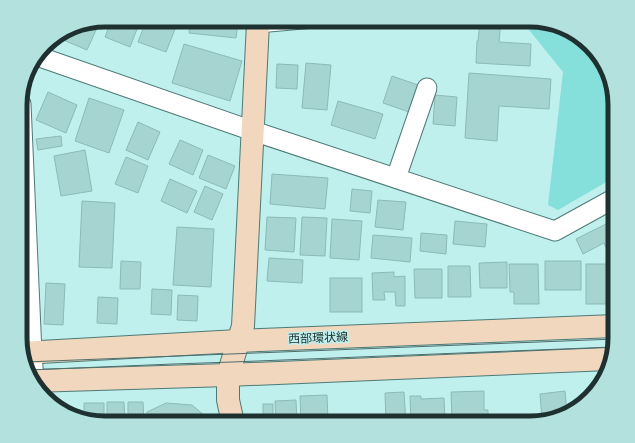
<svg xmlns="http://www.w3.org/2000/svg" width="635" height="443" viewBox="0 0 635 443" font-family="'Golos Text','Noto Sans JP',sans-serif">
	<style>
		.green { fill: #85dfda }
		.building { fill: #a5d4d1; stroke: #8cbbb7 }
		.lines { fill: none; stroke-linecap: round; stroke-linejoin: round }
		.lane-casing { stroke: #4d7a77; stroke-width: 11 }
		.street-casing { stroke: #4d7a77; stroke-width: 21 }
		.secondary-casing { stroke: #4d7a77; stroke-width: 24 }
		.lane { stroke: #fff; stroke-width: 9 }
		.street { stroke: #fff; stroke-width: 19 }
		.secondary { stroke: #f0d7bd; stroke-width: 22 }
		.tram { stroke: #516d6c; stroke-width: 1 }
		.labels { text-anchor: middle; stroke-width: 3; stroke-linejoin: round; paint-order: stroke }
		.street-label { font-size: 12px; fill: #1e3130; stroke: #c0f0ed }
		.rim { fill: none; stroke: #1e3130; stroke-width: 5 }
	</style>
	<rect width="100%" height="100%" fill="#c0f0ed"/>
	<path class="green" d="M521,20H536L582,37L606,67L615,99V177L558,210L548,205L563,72Z"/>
	<g class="building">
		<path d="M480,21H501L499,42L531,44L530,66L476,63L477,41H478Z"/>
		<path d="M190,23H238L236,38L189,33Z"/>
		<path d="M88,24L97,28L87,50L56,37L77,25Z"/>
		<path d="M110,24H139L130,47L105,37Z"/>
		<path d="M145,24H177L166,52L138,42Z"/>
		<path d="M184,44L242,61L230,101L172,83Z"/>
		<path d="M306,63L331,65L327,110L302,108Z"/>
		<path d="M277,64L298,65L297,89L276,88Z"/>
		<path d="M469,73L551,79L549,109L499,106L497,141L465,138Z"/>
		<path d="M392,76L421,86L412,113L383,103Z"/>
		<path d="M48,92L77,105L66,133L36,120Z"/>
		<path d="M435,95L457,97L455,126L433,124Z"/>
		<path d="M89,98L124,110L109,153L75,141Z"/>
		<path d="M338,101L383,114L375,139L331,125Z"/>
		<path d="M138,122L160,132L148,160L126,150Z"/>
		<path d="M61,136L62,146L38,150L36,139Z"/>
		<path d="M180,140L203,150L193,175L169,164Z"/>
		<path d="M85,150L92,191L61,196L54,156Z"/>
		<path d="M208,155L235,166L226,189L199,178Z"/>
		<path d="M126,157L148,166L138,193L115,184Z"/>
		<path d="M272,174L328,178L325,209L270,204Z"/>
		<path d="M170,179L197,191L187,213L161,201Z"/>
		<path d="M205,186L223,194L212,220L194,212Z"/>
		<path d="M352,189L372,191L370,213L350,211Z"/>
		<path d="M378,200L406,202L403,230L375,227Z"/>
		<path d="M82,201L115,203L112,268L79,267Z"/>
		<path d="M267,217L296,218L294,252L265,250Z"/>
		<path d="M302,217L327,218L325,256L300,255Z"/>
		<path d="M332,219L362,221L359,260L330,258Z"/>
		<path d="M455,221L487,224L485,247L453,244Z"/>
		<path d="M612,221L615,227V251L609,254L604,243L583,254L576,239Z"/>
		<path d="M177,227L214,229L211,287L173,285Z"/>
		<path d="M421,233L447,235L446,254L420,251Z"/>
		<path d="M373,235L412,238L410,262L371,258Z"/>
		<path d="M269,258L303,260L302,283L267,281Z"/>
		<path d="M121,261L141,262L140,289H120Z"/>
		<rect x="545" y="261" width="36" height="29"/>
		<path d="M507,262V288H480L479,263Z"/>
		<path d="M509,264H538L539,304H514V292H510Z"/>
		<rect x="586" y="264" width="28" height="40"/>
		<path d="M448,266H470L471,297H448Z"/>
		<path d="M414,269H442V298H415Z"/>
		<path d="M394,272V277L405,276V306H396L395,292H384L385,300H373L372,273Z"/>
		<rect x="330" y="278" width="32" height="34"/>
		<path d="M46,283L65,284L63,325L44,324Z"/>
		<path d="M152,289L172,290L171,315L151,314Z"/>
		<path d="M178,295L198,296L197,321L177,320Z"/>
		<path d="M98,297L118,298L117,324L97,323Z"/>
		<path d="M484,391V410H488V419L452,420L451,392Z"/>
		<path d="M565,391L567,414L542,420L540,394Z"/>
		<path d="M404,392L406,423H386L385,393Z"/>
		<path d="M327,395L328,421H332V423H301L300,396Z"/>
		<path d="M410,396H421V399L444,398L445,420H434V423H411Z"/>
		<path d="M296,400L297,423H276L275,401Z"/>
		<path d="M107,402H124L125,423H107Z"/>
		<path d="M128,402H143L144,423H128Z"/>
		<path d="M84,403H104V423H99L84,417Z"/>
		<path d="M166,403L192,405L205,416V423H147V412Z"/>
		<rect x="263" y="404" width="10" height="19"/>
	</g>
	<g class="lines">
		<g class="lane-casing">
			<path id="lane" d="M258,28L325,22"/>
		</g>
		<g class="street-casing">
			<g id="street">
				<path d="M37,56L253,131L555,231L615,198"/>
				<path d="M21,104L32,353L34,381"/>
				<path d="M396,178L427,88"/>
			</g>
		</g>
		<g class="secondary-casing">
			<g id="secondary">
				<path d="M22,353L238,341L615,326"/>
				<path d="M32,381L228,375L609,359"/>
				<path d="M233,423L228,400V375L243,326L258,23"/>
			</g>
		</g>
		<use href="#lane" class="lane"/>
		<use href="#street" class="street"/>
		<use href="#secondary" class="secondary"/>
		<g class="tram">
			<path d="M25,362L615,339"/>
			<path d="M28,370L173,364L232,362L613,347"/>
		</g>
	</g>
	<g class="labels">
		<g class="street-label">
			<text transform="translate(318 338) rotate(-2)" y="4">西部環状線</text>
		</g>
	</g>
	<path d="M0 0H635V443H0ZM105 27H530A78 78 0 0 1 608 105V338A78 78 0 0 1 530 416H105A78 78 0 0 1 27 338V105A78 78 0 0 1 105 27Z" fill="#b3e1de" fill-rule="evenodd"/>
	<path class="rim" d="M105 27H530A78 78 0 0 1 608 105V338A78 78 0 0 1 530 416H105A78 78 0 0 1 27 338V105A78 78 0 0 1 105 27Z"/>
</svg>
